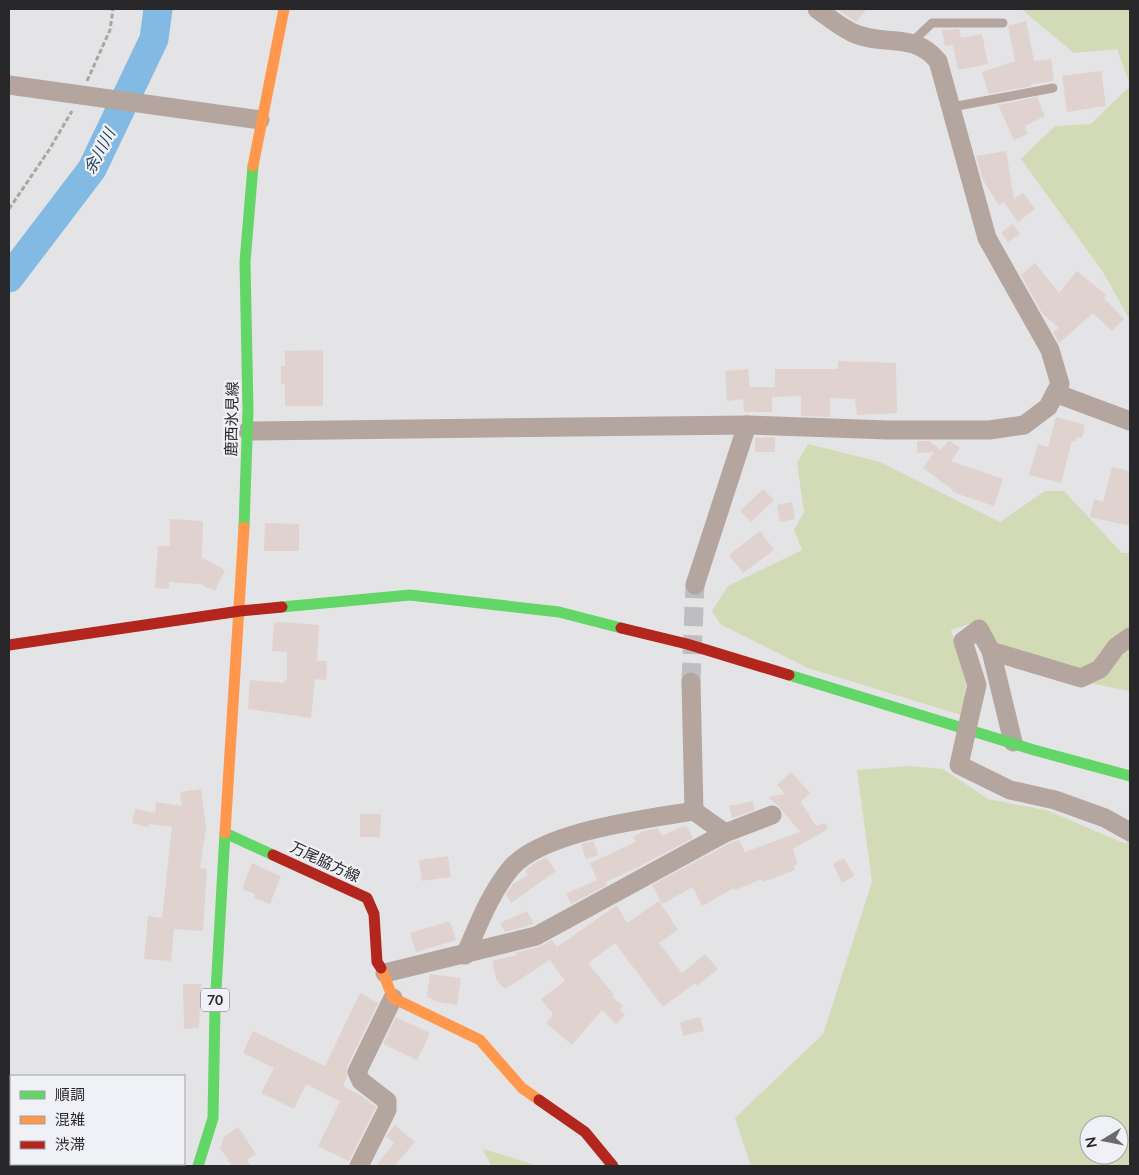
<svg xmlns="http://www.w3.org/2000/svg" width="1139" height="1175" viewBox="0 0 1139 1175" font-family="Lato,'Noto Sans JP',sans-serif">
	<style>
		.green { fill: #d2dbb6; fill-rule: evenodd }
		.lines { fill: none; stroke-linecap: round; stroke-linejoin: round }
		.river { stroke: #82bae4; stroke-width: 29 }
		.building { fill: #e0d2ce }
		.street-tunnel { stroke: #bebec1; stroke-width: 19; stroke-dasharray: 19 9; stroke-linecap: butt }
		.path { stroke: #aea4a0; stroke-width: 3; stroke-dasharray: 5 2.5; stroke-linecap: butt }
		.lane { stroke: #b4a59f; stroke-width: 9 }
		.street { stroke: #b4a59f; stroke-width: 19 }
		.fast { stroke: #63d668; stroke-width: 11 }
		.slow { stroke: #ff974d; stroke-width: 11 }
		.jam { stroke: #b3261e; stroke-width: 11 }
		.street-bridge { stroke: #b4a59f; stroke-width: 19 }
		.labels { text-anchor: middle; stroke-width: 4.5; stroke-linejoin: round; paint-order: stroke }
		.shield { fill: #f0f1f6; stroke: #646467; stroke-width: 1 }
		.shield-label { font-size: 14px; font-weight: bold; fill: #28282a }
		.street-label { font-size: 15px; fill: #28282a; stroke: #f0f1f6 }
		.water-label { font-size: 16px; font-style: italic; fill: #1c3f57; stroke: #f0f1f6 }
	</style>
	<rect width="100%" height="100%" fill="#e4e4e7"/>
	<g class="green">
		<path d="M1021,9H1130V85L1117,49L1074,53Z"/>
		<path d="M1130,86V320L1103,272L1021,159L1055,126L1091,124Z"/>
		<path d="M808,444L880,462L1000,522L1045,491H1064L1122,553H1130V691L1015,668L1024,650L1004,649L975,622L951,630L967,682L961,715L808,668L720,624L712,611L728,586L802,550L794,530L804,512L797,463Z"/>
		<path d="M908,766L943,769L988,799L1049,811L1126,844L1130,823V1166H751L735,1118L823,1034L872,882L857,770ZM1089,1125H1119V1155H1089Z"/>
		<path d="M483,1149L539,1166H491Z"/>
	</g>
	<g class="lines">
		<path class="river" d="M9,278L92,169L154,39L158,9"/>
	</g>
	<g class="building">
		<path d="M837,9H867L856,22Z"/>
		<path d="M1026,21L1034,61L1051,59L1054,81L1031,84L1032,86L989,94L982,72L1015,61L1008,26Z"/>
		<path d="M959,29L961,38L982,34L988,64L958,70L953,45L945,46L942,30Z"/>
		<path d="M1101,71L1106,106L1067,112L1062,76Z"/>
		<path d="M1037,97L1045,116L1025,126L1028,134L1014,140L998,105Z"/>
		<path d="M1006,151L1014,199L1023,193L1035,209L1018,222L1004,202L999,205L983,180L976,156Z"/>
		<path d="M1013,224L1020,234L1008,242L1001,233Z"/>
		<path d="M1035,263L1059,293L1077,271L1106,295L1104,298L1124,319L1112,331L1093,313L1059,343L1053,332L1059,328L1042,313L1021,275Z"/>
		<path d="M323,350V406H285V384H281V366H285V351Z"/>
		<path d="M838,361L896,363L897,413L857,415L855,399L830,398V417L801,416V396L772,397V412H744L743,399L727,401L725,371L748,369L750,387H775V369H838Z"/>
		<path d="M1056,417L1085,425L1082,438L1076,437L1075,442L1072,441L1061,483L1029,475L1038,444L1048,447Z"/>
		<path d="M775,437V452H755V438Z"/>
		<path d="M917,441H929L941,450L948,441H950L960,448L951,461L1003,479L994,506L952,492L953,490L923,468L934,452L917,453Z"/>
		<path d="M1112,467L1130,471V526L1090,517L1094,499L1103,502Z"/>
		<path d="M763,489L774,500L751,522L740,511Z"/>
		<path d="M792,502L795,519L780,522L777,505Z"/>
		<path d="M170,519L203,521L202,558L225,570L215,591L200,584L169,582V589L155,588L158,546H170Z"/>
		<path d="M265,523L299,524V551H264Z"/>
		<path d="M760,531L774,550L743,573L729,555Z"/>
		<path d="M281,622L319,625L317,661H327L326,680L315,679L311,718L248,709L250,680L284,683V680L287,681V652L272,651L274,623Z"/>
		<path d="M791,772L810,793L801,802L816,826L825,823L828,829L793,849L798,864L794,866L795,870L763,882L762,879L735,890L734,888L702,906L693,887L662,904L652,885L730,843L739,840L745,852L800,832L779,807L768,797L785,794L777,785Z"/>
		<path d="M201,789L206,827L200,868L207,869L203,931L174,929L171,961L144,959L148,916L162,918L172,827L149,824L148,827L132,823L135,809L155,813L156,802L182,806L180,792Z"/>
		<path d="M753,801L755,810L732,818L729,806Z"/>
		<path d="M360,814H381L380,837H360Z"/>
		<path d="M686,825L693,838L640,866L606,882L607,885L571,904L566,894L597,880L590,863L636,842L633,837L644,831L658,828L662,836Z"/>
		<path d="M594,841L598,855L586,859L581,844Z"/>
		<path d="M448,856L451,877L422,881L419,860Z"/>
		<path d="M546,857L556,871L511,903L506,894L513,884L528,875L525,871L532,865Z"/>
		<path d="M844,858L854,876L842,883L833,864Z"/>
		<path d="M252,863L281,876L270,904L254,898L255,894L242,889Z"/>
		<path d="M659,901L678,930L659,943L682,973L705,954L718,969L697,986L695,983L663,1007L615,943L588,963L614,995L612,996L623,1006L619,1010L625,1015L616,1024L602,1010L572,1045L546,1023L553,1014L541,999L565,981L550,960L505,989L497,981L492,961L517,955L515,953L539,947L552,940L557,947L617,905L627,923Z"/>
		<path d="M527,911L534,924L505,932L500,923Z"/>
		<path d="M450,921L456,940L416,952L410,933Z"/>
		<path d="M430,974L461,978L457,1005L438,1002L427,997Z"/>
		<path d="M183,984H201L199,1028L184,1029Z"/>
		<path d="M360,993L378,1003L347,1067V1077L343,1086L360,1095L376,1107L349,1161L318,1146L340,1101L306,1084L294,1109L261,1093L274,1068L243,1053L253,1031L325,1066Z"/>
		<path d="M396,1017L430,1033L417,1060L383,1044Z"/>
		<path d="M700,1017L704,1031L683,1036L680,1022Z"/>
		<path d="M395,1125L415,1142L394,1166H376L394,1143L386,1136Z"/>
		<path d="M238,1127L256,1154L247,1160L251,1166H232L220,1148L224,1137Z"/>
	</g>
	<g class="lines">
		<path class="street-tunnel" d="M691,682L695,585"/>
		<g class="path">
			<path d="M87,81L110,30L113,9"/>
			<path d="M9,209L49,150L72,111"/>
			<path d="M9,1113L11,1112"/>
			<path d="M93,1164L94,1166"/>
		</g>
		<g class="lane">
			<path d="M912,42L932,23H1003"/>
			<path d="M952,107L1053,88"/>
		</g>
		<g class="street">
			<path d="M9,85L260,120"/>
			<path d="M1055,393L1130,421"/>
			<path d="M248,431L747,425L888,430H989L1024,425L1048,407L1060,384L1050,350L987,238L938,61C913,31 884,47 853,33C840,27 828,17 817,9"/>
			<path d="M695,585L747,425"/>
			<path d="M991,651L1081,678L1100,669L1116,647L1130,637"/>
			<path d="M691,682L694,811"/>
			<path d="M973,702L977,685L963,641L979,629L991,651L1013,742"/>
			<path d="M963,747L959,765L1010,790L1055,800L1105,818L1130,832"/>
			<path d="M465,955C478,926 490,893 511,868C543,831 646,819 694,811L725,833"/>
			<path d="M385,973L536,936L725,833L772,815"/>
			<path d="M359,1166L387,1110V1101L361,1081L357,1072L393,998"/>
		</g>
		<g class="fast">
			<path d="M244,527L248,410L245,262L253,166"/>
			<path d="M282,607L410,595L559,612L621,628"/>
			<path d="M789,675L1034,750L1130,776"/>
			<path d="M198,1166L213,1118L215,1008L225,833L273,855"/>
		</g>
		<g class="slow">
			<path d="M253,166L284,9"/>
			<path d="M225,833L244,527"/>
			<path d="M381,968L393,998L480,1040L522,1088L539,1100"/>
		</g>
		<g class="jam">
			<path d="M621,628L687,644L789,675"/>
			<path d="M9,645L240,611L282,607"/>
			<path d="M273,855L367,898L374,914L377,962L381,968"/>
			<path d="M539,1100L585,1132L613,1166"/>
		</g>
		<path class="street-bridge" d="M963,747L973,702"/>
	</g>
	<g class="labels">
		<rect class="shield" x="201" y="988.5" width="28" height="23" rx="4"/>
		<g class="shield-label">
			<text x="215" y="1005">70</text>
		</g>
		<g class="street-label">
			<text transform="translate(232 419) rotate(-89)" y="5">鹿西氷見線</text>
			<text transform="translate(325 862) rotate(25)" y="5">万尾脇方線</text>
		</g>
		<g class="water-label">
			<text transform="translate(99 151) rotate(-62)" y="6">余川川</text>
		</g>
	</g>
	<rect width="1139" height="1175" fill="none" stroke="#28282a" stroke-width="20"/>
	<rect x="10" y="1075" width="175" height="90" fill="#f0f1f6" stroke="#a0a1a4"/>
	<rect x="20" y="1091" width="25" height="8" fill="#63d668" stroke="#a0a1a4"/>
	<text x="55" y="1100" font-size="15" fill="#28282a">順調</text>
	<rect x="20" y="1116" width="25" height="8" fill="#ff974d" stroke="#a0a1a4"/>
	<text x="55" y="1125" font-size="15" fill="#28282a">混雑</text>
	<rect x="20" y="1141" width="25" height="8" fill="#b3261e" stroke="#a0a1a4"/>
	<text x="55" y="1150" font-size="15" fill="#28282a">渋滞</text>
	<g transform="translate(1104 1140) rotate(260)"><circle r="24" fill="#f0f1f6" stroke="#a0a1a4"/>
	<path d="M0-4L9 19L0 12L-9 19Z" fill="#6a6a6c"/>
	<text y="-8" font-size="14" font-weight="bold" text-anchor="middle" fill="#28282a">N</text>
	</g>
</svg>
